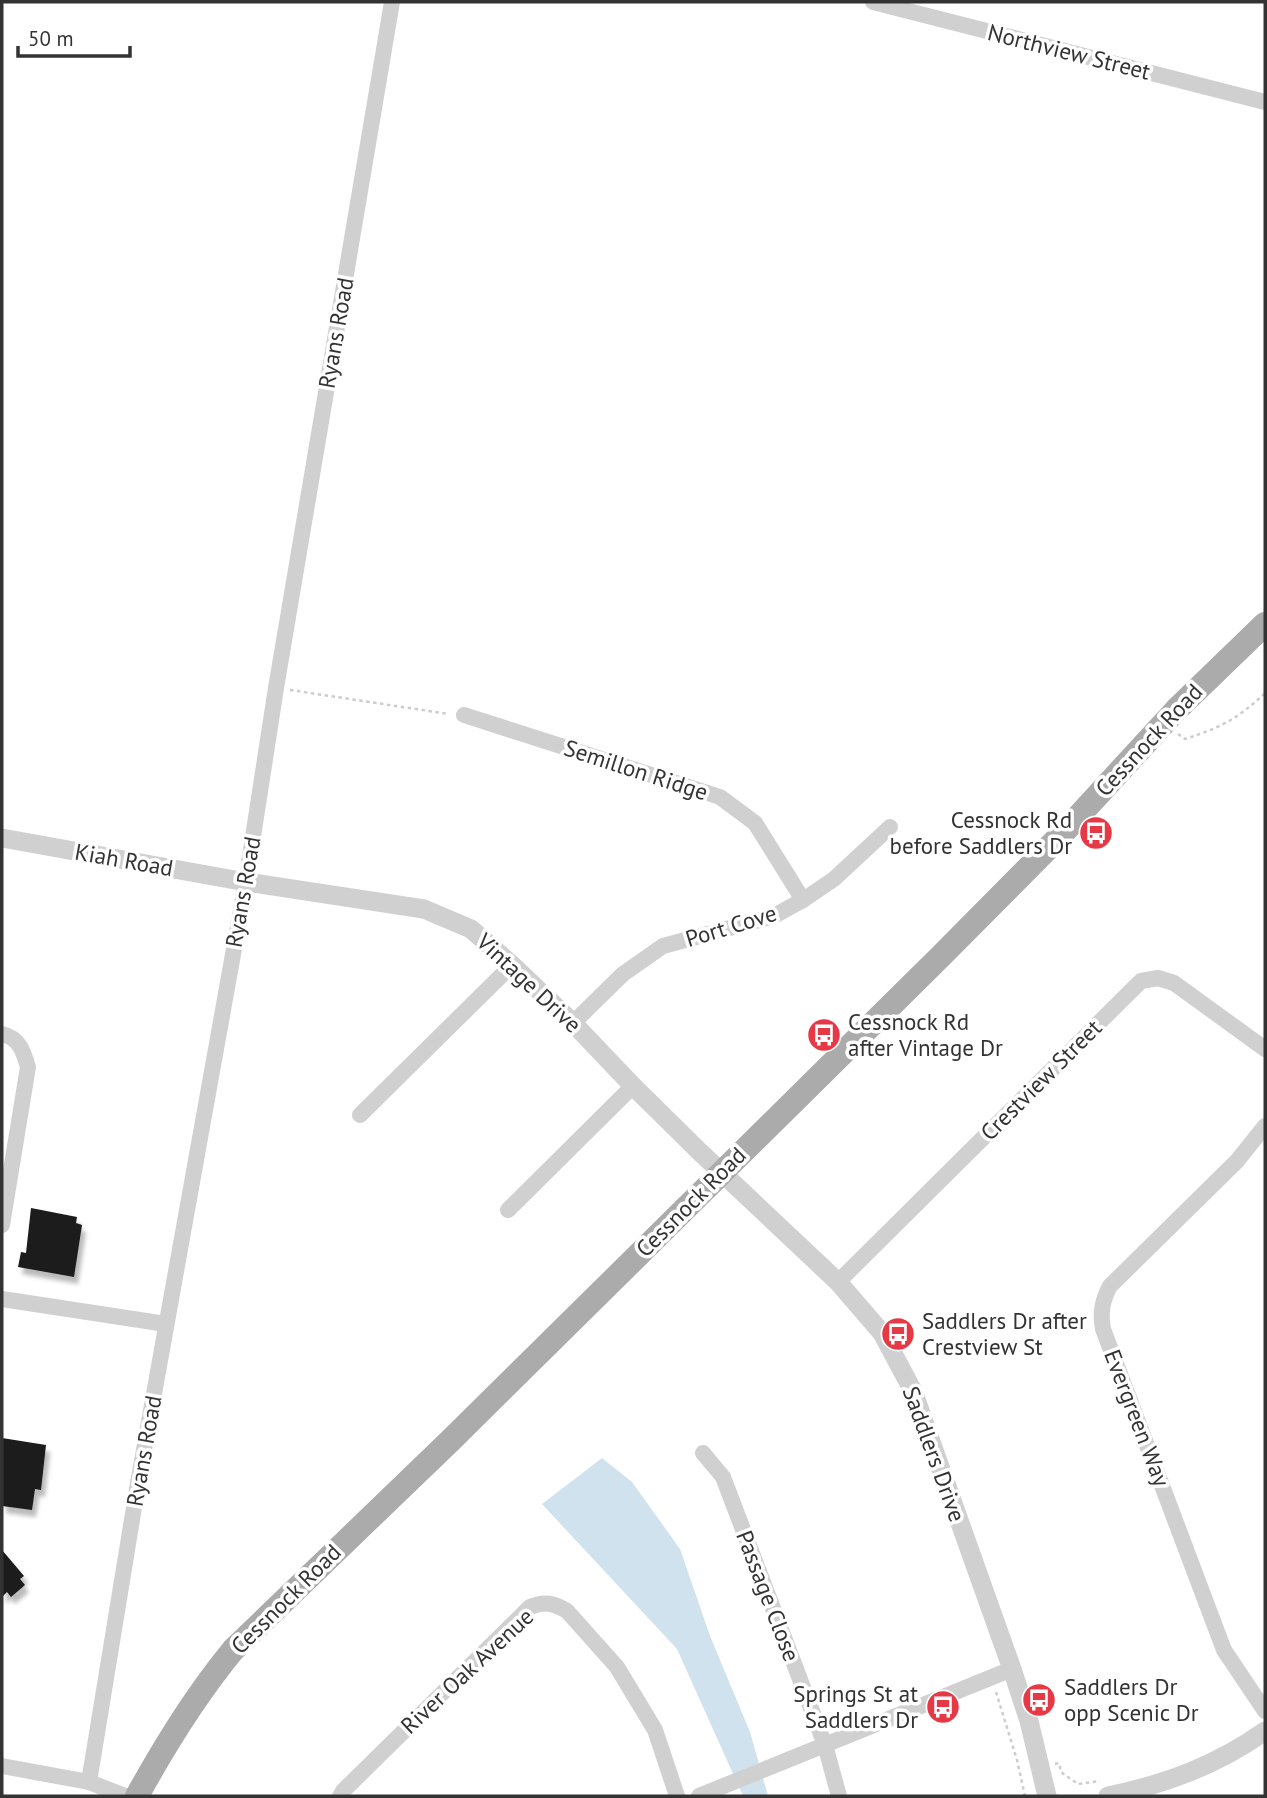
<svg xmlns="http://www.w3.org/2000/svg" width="1267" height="1798" viewBox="0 0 1267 1798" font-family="'PT Sans',sans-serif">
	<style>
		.water { fill: #cfe2ee }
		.building { fill: #1a1a1a; filter: url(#shadow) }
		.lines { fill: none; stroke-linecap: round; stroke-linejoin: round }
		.path { stroke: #cdcdcd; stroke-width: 2.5; stroke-dasharray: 3.5 3.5; stroke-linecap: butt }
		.minor { stroke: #d0d0d0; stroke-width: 16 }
		.tertiary { stroke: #d0d0d0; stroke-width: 19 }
		.primary { stroke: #ababab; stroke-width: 24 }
		.labels { text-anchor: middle; stroke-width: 7; stroke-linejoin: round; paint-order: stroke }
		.street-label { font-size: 23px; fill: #333; stroke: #fff }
		.poi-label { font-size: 23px; fill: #333; stroke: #fff; text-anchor: start }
	</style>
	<defs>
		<filter id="shadow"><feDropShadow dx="4" dy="7" stdDeviation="2" flood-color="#0004"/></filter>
	</defs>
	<rect width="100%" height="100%" fill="#fff"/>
	<path class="water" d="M602,1458L632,1482L680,1549L710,1636L750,1732L768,1796H743L677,1649L542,1504Z"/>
	<g class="building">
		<path d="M31,1208L77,1217L76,1223L82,1225L74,1277L18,1267L21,1252L26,1253Z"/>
		<path d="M2,1438L46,1445L41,1490L35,1489L32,1510L2,1506Z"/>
		<path d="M2,1550L24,1576L20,1579L25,1585L11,1597L7,1592L2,1597Z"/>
	</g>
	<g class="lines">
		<g class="path">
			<path d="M290,690L449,714"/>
			<path d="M1178,734L1185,739C1220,728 1239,718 1265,693"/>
			<path d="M996,1692L1017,1760L1025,1796"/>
			<path d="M1055,1764L1059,1763L1061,1772L1078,1784L1100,1781"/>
		</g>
		<g class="minor">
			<path d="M873,2L1265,102"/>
			<path d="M464,715L720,797L755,823L803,900"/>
			<path d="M573,1023L623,974L663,946L774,916L803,900L834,879L890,827"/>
			<path d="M2,1034C19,1038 23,1050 28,1067L2,1225"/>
			<path d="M360,1115L512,965"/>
			<path d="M1265,1126L1237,1161L1110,1286C1102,1301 1100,1313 1103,1329L1224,1650L1265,1711"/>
			<path d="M508,1210L633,1086"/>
			<path d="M838,1282L1141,981L1158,978L1174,983L1265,1049"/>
			<path d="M2,1299L166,1324"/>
			<path d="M703,1453L723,1477L825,1745L839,1796"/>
			<path d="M2,1766L89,1782L125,1796"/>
			<path d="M89,1782L138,1483L246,882L276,688L392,2"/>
			<path d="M340,1796L343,1791L530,1607C545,1601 554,1603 567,1611L617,1667L655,1730L677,1796"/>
			<path d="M699,1796L1012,1669"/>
		</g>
		<g class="tertiary">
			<path d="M2,838L246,882L424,909L471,929L512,965L573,1023L633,1086L701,1153L838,1282L882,1333L913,1391L1012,1669L1029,1721L1047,1796"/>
			<path d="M1108,1796C1166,1784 1217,1765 1265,1731"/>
		</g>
		<path class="primary" d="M137,1796C165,1745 196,1695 233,1650L450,1441L940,957L1063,833L1176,710L1265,624"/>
	</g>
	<defs>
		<g id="bus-disc" transform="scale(1.75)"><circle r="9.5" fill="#e63946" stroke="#fff"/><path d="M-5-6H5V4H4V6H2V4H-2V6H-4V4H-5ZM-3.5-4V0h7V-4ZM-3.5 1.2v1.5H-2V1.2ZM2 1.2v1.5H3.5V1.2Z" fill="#fff"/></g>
	</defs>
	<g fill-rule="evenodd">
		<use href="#bus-disc" x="1096" y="833"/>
		<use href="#bus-disc" x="824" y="1035"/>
		<use href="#bus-disc" x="898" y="1334"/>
		<use href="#bus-disc" x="1039" y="1700"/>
		<use href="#bus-disc" x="943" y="1707"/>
	</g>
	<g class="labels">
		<g class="street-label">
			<text transform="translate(1069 52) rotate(14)" y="8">Northview Street</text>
			<text transform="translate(336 333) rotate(-80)" y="8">Ryans Road</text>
			<text transform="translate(1149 740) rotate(-47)" y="8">Cessnock Road</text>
			<text transform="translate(636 770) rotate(18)" y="8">Semillon Ridge</text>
			<text transform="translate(124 860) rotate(10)" y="8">Kiah Road</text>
			<text transform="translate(243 892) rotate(-80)" y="8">Ryans Road</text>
			<text transform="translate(731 926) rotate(-17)" y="8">Port Cove</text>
			<text transform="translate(529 983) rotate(43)" y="8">Vintage Drive</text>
			<text transform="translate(1041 1080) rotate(-45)" y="8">Crestview Street</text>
			<text transform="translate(691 1202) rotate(-45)" y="8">Cessnock Road</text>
			<text transform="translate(1137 1418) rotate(69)" y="8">Evergreen Way</text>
			<text transform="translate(144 1451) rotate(-80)" y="8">Ryans Road</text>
			<text transform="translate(934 1454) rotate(70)" y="8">Saddlers Drive</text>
			<text transform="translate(768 1596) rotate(69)" y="8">Passage Close</text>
			<text transform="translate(286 1599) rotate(-45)" y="8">Cessnock Road</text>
			<text transform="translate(467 1671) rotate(-43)" y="8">River Oak Avenue</text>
		</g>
		<g class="poi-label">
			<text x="1072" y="828" text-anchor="end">Cessnock Rd<tspan x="1072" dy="26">before Saddlers Dr</tspan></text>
			<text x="848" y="1030">Cessnock Rd<tspan x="848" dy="26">after Vintage Dr</tspan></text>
			<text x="922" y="1329">Saddlers Dr after<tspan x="922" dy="26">Crestview St</tspan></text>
			<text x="1064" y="1695">Saddlers Dr<tspan x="1064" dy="26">opp Scenic Dr</tspan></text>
			<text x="918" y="1702" text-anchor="end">Springs St at<tspan x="918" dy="26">Saddlers Dr</tspan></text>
		</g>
	</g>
	<rect width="1267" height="1798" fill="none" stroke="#333333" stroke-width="7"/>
	<path d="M18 46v10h112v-10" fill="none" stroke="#333333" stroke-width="3.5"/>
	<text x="28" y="46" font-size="21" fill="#333333" stroke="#ffffff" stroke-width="5" paint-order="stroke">50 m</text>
</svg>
